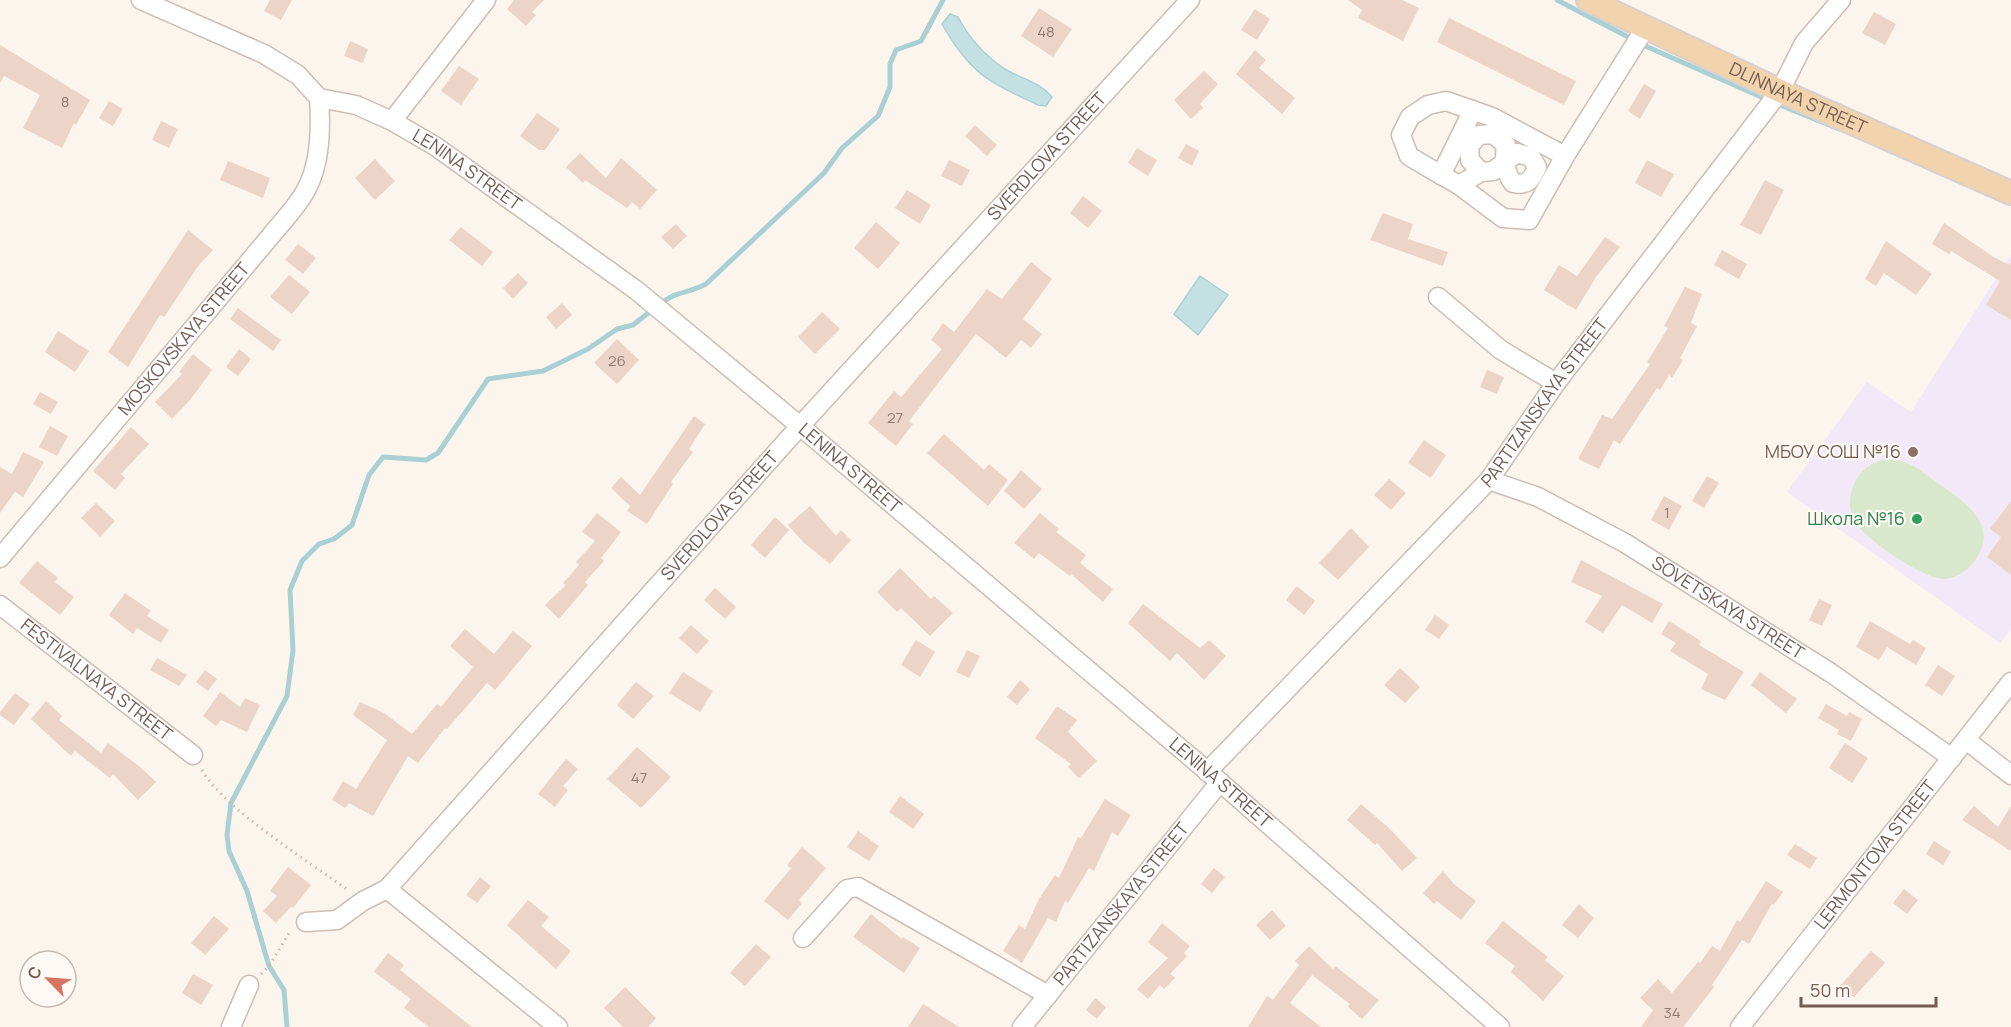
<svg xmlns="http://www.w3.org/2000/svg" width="2011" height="1027" viewBox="0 0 2011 1027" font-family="Manrope,sans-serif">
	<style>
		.education { fill: #f2e9f8 }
		.green { fill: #d9e8cc }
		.water { fill: #c3e0e3; stroke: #aad0d4; stroke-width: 1.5 }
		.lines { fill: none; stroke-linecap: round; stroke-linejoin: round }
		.stream { stroke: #aad0d4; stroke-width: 5 }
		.building { fill: #edd4c8 }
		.minor-casing { stroke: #cdbdb4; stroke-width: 21 }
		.major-casing { stroke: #d8d1cf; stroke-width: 26 }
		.path { stroke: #d3b8aa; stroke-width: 3; stroke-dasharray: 1.5 4.5; stroke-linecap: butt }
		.minor { stroke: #fff; stroke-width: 18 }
		.major { stroke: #f1d4ae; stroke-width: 22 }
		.education-dot { fill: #8d6e63; stroke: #fef9f4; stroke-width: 2 }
		.leisure-dot { fill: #2e9e5b; stroke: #fef9f4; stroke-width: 2 }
		.labels { text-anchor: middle; stroke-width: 4.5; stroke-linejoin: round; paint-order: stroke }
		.number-label { font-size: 15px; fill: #927a70 }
		.street-label { font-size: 18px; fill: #745c52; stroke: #fef9f4 }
		.education-label { font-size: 18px; fill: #785e54; stroke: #fef9f4; text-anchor: end }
		.leisure-label { font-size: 18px; fill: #27864d; stroke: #fef9f4; text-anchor: end }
	</style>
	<rect width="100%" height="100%" fill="#fbf5ed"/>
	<path class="education" d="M2011,255V629L2000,643L1787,492L1867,382L1911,412Z"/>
	<path class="green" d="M1887,459C1909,459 1922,472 1939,484C1965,502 1999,524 1976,559C1969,569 1959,577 1946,579C1926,581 1866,540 1855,522C1847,508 1849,492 1857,478C1864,468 1874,461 1887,459Z"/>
	<g class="water">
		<path d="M950,14L958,17C968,37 986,57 1005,69C1021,79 1039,81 1052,97L1046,106L1038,105C989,82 970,74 942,24Z"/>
		<path d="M1200,276L1228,295L1198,335L1174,314Z"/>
	</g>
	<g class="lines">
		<g class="stream">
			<path d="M1557,0L1632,39"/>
			<path d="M1643,45L1766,99"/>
			<path d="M1780,105L1839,129"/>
			<path d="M660,304C676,291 687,294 706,284L824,173L842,148L878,116L890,87V64L896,50L921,41L943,0"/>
			<path d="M287,1027L284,990L269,966L247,891L229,851L227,835L231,803L287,696L293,650L290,590L302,561L319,544L334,539L352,525L369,475L383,457L426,460L438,453L488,379L543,371L588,349L617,329L633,325L652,310"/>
		</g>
	</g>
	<g class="building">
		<path d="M270,0H292L281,20L264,11Z"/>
		<path d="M514,0H544L532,12L536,15L526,26L507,9Z"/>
		<path d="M1348,0H1402L1419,8L1403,41L1358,18L1362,10Z"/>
		<path d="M1039,8L1072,29L1053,57L1021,36Z"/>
		<path d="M1255,9L1270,19L1257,40L1241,30Z"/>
		<path d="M1874,12L1896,24L1885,45L1862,33Z"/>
		<path d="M1449,18L1576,81L1564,105L1437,42Z"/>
		<path d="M350,41L368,49L363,63L344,56Z"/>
		<path d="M0,45L90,100L76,125L74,123L62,148L23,128L40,95L4,76L0,83Z"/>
		<path d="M1255,50L1266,60L1259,68L1295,98L1282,114L1236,74Z"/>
		<path d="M459,66L479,79L461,105L441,91Z"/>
		<path d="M1204,71L1218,84L1200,104L1203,108L1191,119L1174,100Z"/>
		<path d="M1644,84L1656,91L1640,119L1628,111Z"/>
		<path d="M109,101L123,109L113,126L99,118Z"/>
		<path d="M537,113L560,129L545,150H539L520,136Z"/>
		<path d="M161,121L178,129L169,148L152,140Z"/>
		<path d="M975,125L997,145L987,156L965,136Z"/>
		<path d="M1186,144L1199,151L1192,166L1178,158Z"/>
		<path d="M1137,148L1157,160L1148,176L1128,163Z"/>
		<path d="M580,153L606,178L621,158L657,190L640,209L620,191L632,202L627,208L585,180L583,183L566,167Z"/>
		<path d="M375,159L395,181L375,200L355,178Z"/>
		<path d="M949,160L970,170L962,186L941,176Z"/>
		<path d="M1647,160L1674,174L1661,197L1635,183Z"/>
		<path d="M228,161L270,178L263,198L220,180Z"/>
		<path d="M1765,180L1784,190L1761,235L1740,225Z"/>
		<path d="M907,190L931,205L920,224L895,208Z"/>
		<path d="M1083,196L1102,211L1088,228L1070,213Z"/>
		<path d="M1383,213L1413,224L1408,239L1448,252L1443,266L1370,240Z"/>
		<path d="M876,222L900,243L878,269L854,248Z"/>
		<path d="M1944,223L1992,256L2009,265L2011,262V320L1986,305L2000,281L1951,251L1949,254L1932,244Z"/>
		<path d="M676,224L687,236L673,249L661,237Z"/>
		<path d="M461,227L493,252L482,266L449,240Z"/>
		<path d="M188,230L213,250L199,265L164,317L160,315L128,367L108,352Z"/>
		<path d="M1605,237L1620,247L1596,277L1576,310L1544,290L1559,265L1577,276Z"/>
		<path d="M1886,241L1932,274L1916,295L1884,273L1876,286L1865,279Z"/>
		<path d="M298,244L316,258L303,274L285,260Z"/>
		<path d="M1722,250L1747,264L1739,279L1714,265Z"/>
		<path d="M1031,262L1052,279L1023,319L1042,334L1031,348L1021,340L1006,358L976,334L909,421L913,424L896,446L868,423L894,391L901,397L942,349L931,340L943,323L954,332L987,289L1002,299Z"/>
		<path d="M518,273L528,283L513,299L503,288Z"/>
		<path d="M289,275L310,292L292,314L270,297Z"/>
		<path d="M1685,287L1702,294L1691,323L1697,326L1680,358L1683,360L1672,378L1669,375L1660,390L1657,388L1620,444L1614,440L1599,469L1578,459L1602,415L1612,419L1650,364L1647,362L1668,328L1664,326Z"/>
		<path d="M562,303L572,315L556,329L546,317Z"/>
		<path d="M238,308L281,340L273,351L230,319Z"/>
		<path d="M822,312L840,329L815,354L798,337Z"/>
		<path d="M58,331L89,351L75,372L45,352Z"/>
		<path d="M617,339L639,360L617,384L594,363Z"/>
		<path d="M239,349L251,359L238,376L226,367Z"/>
		<path d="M193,354L212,370L190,400L172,419L155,402L182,374L179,372Z"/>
		<path d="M1487,370L1504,377L1497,394L1480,387Z"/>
		<path d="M40,392L58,402L51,414L33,404Z"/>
		<path d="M694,416L705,424L689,449L693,452L671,482L673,484L647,524L627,511L630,506L611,488L621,477L640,495Z"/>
		<path d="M50,426L68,436L57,456L39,447Z"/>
		<path d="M131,427L149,444L121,474L125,478L115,490L93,471Z"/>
		<path d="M944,434L984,470L989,464L1008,480L988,506L927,453Z"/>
		<path d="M1424,440L1446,455L1431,478L1408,463Z"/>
		<path d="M23,452L44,462L23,497L15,492L0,513V467L12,474Z"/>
		<path d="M1021,470L1042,489L1024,509L1004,491Z"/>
		<path d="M1707,476L1719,483L1704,508L1692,501Z"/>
		<path d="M1389,479L1406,493L1391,510L1374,495Z"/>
		<path d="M1664,496L1682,506L1669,530L1651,520Z"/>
		<path d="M2011,501V575L1987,557L2001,537L1990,529Z"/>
		<path d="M96,503L115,521L100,537L81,518Z"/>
		<path d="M810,506L836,536L841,530L851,540L830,564L803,542L788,525Z"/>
		<path d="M597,513L621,532L601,558L604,561L585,582L588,585L559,619L545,605L566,585L563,583L579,565L576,562L595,541L582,532Z"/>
		<path d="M1040,513L1059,529L1056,532L1086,555L1080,563L1113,589L1103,602L1071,574L1070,576L1039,553L1034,559L1014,543Z"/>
		<path d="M775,517L789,530L765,558L751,545Z"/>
		<path d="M1351,528L1369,547L1338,580L1319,563Z"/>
		<path d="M1581,560L1663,604L1652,623L1622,605L1603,633L1585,622L1602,596L1571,582Z"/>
		<path d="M37,561L58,578L55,582L74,597L60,615L19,583Z"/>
		<path d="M900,568L931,599L934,596L953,613L930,636L901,608L897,612L877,592Z"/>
		<path d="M1297,586L1315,601L1304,615L1286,600Z"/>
		<path d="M715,588L736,607L725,619L704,600Z"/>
		<path d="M125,593L151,611L147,616L169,630L161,643L137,628L133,634L109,615Z"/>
		<path d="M1819,599L1832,605L1822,626L1809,620Z"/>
		<path d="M1143,604L1200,648L1209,640L1226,656L1204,680L1177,653L1170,661L1128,623Z"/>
		<path d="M1435,615L1449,625L1439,639L1425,630Z"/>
		<path d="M1669,621L1701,641L1699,645L1744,672L1725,700L1701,689L1708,674L1670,651L1676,643L1661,634Z"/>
		<path d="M1870,621L1910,644L1913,640L1926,648L1916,665L1887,647L1879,660L1856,647Z"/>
		<path d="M691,625L709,641L697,654L679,638Z"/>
		<path d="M465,629L494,654L513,631L532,646L495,690L487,683L447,729L445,728L418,763L408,756L373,816L349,803L345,808L332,800L343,781L356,789L387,740L353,715L360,702L384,713L412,734L437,704L441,707L473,667L450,646Z"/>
		<path d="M916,640L935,652L920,677L901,665Z"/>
		<path d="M967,650L980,656L969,678L956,672Z"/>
		<path d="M157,658L187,675L179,686L150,670Z"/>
		<path d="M1938,665L1955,676L1942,696L1925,685Z"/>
		<path d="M1400,668L1420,687L1405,703L1384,685Z"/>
		<path d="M205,670L217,679L208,691L196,682Z"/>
		<path d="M683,672L713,691L700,712L669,693Z"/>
		<path d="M1760,672L1797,699L1786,713L1751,685Z"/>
		<path d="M1020,680L1030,689L1017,705L1007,697Z"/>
		<path d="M636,682L654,696L633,719L617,705Z"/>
		<path d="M220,692L240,707L245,698L260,705L247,732L221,720L216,726L203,716Z"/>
		<path d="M15,693L30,704L14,725L0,715V712Z"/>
		<path d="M46,701L62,716L59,720L101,753L108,743L139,766L156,782L138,800L113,774L110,778L75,751L71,756L31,719Z"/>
		<path d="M1826,704L1847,716L1849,712L1862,719L1851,741L1837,734L1839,730L1818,718Z"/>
		<path d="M1057,706L1077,720L1068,732L1097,761L1079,778L1068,767L1071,764L1035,738Z"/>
		<path d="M1845,743L1868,758L1852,783L1829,768Z"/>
		<path d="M637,747L671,777L641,808L607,779Z"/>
		<path d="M566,759L578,769L563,786L568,790L555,807L538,794Z"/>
		<path d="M900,796L924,814L913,829L889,812Z"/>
		<path d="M1105,799L1131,815L1118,836L1112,832L1094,871L1089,868L1068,903L1065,901L1056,922L1048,918L1022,963L1003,951L1019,925L1025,929L1039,899L1055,875L1059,878L1078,837L1081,838Z"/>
		<path d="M1361,804L1390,829L1417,858L1402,871L1377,843L1375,845L1347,820Z"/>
		<path d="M1974,806L1998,827L2011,806V851L1962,820Z"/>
		<path d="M858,831L879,846L869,861L847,847Z"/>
		<path d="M1934,841L1951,852L1943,865L1926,854Z"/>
		<path d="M1795,844L1817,858L1810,869L1787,855Z"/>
		<path d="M802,847L826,868L799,900L802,903L788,920L764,901L791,868L787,865Z"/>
		<path d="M288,867L311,885L293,908L291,907L276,923L263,911L277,896L270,891Z"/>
		<path d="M1214,868L1225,877L1212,893L1201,884Z"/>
		<path d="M1443,871L1454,884L1476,901L1461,920L1437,901L1434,904L1423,893Z"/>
		<path d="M480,877L491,886L477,903L466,895Z"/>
		<path d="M1766,881L1783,892L1774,905L1772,904L1749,944L1742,940L1712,985L1714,987L1683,1027H1641L1653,1010L1640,998L1658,979L1672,993L1698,962L1700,963L1712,946L1720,951L1737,920L1740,922Z"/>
		<path d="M1904,889L1918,900L1907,914L1893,903Z"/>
		<path d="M528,900L549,917L541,926L571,951L556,969L507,925Z"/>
		<path d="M1579,904L1594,918L1578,938L1562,925Z"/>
		<path d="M1272,910L1286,926L1270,940L1256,925Z"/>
		<path d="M871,914L902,939L903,937L920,948L904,973L853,937Z"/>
		<path d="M214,916L229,929L205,955L191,943Z"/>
		<path d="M1503,921L1548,957L1545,960L1564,976L1543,1001L1511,972L1515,966L1485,943Z"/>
		<path d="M1162,923L1190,946L1184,953L1187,956L1170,974L1175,978L1164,989L1160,985L1148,999L1137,989L1168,958L1148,942Z"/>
		<path d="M756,944L771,957L745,986L730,973Z"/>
		<path d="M1309,946L1333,969L1335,966L1379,1000L1362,1019L1348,1007L1350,1004L1312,975L1290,1003L1321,1027H1248L1267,996L1273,1000L1299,965L1295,961Z"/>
		<path d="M1871,951L1885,963L1854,997L1840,986Z"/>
		<path d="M388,953L404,965L400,970L472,1027H429L404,1008L411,999L374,972Z"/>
		<path d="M193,974L213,985L201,1005L182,993Z"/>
		<path d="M625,987L656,1018L648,1027H623L604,1008Z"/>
		<path d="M1095,998L1106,1007L1097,1019L1086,1010Z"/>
		<path d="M923,1004L959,1027H908Z"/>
	</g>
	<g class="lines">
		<g class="minor-casing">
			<g id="minor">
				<path id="s1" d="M141,0L264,54L298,75L319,98L356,105L392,121L435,146L636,290L800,426L1220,782L1500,1027"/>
				<path d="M1473,110L1441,175L1459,185L1481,172L1493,171L1517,153L1531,157L1537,167C1532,180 1527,186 1513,183C1504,170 1504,161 1506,145L1493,134L1479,135L1469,146L1470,160L1481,172"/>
				<path d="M392,121L486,0"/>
				<path d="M1565,156L1646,27"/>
				<path d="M1441,175L1409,156L1401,135L1410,117L1428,105L1446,101L1492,117L1565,156L1529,220L1503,218L1459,185"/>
				<path d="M1438,297L1501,350L1556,383"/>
				<path id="s2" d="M1489,480L1538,497L1625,543L1831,673L1952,758"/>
				<path id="s3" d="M0,558L269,238C281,223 297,207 306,190C321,163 321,127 319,98"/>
				<path id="s4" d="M0,605L193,755"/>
				<path d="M1966,740L2011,775"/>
				<path id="s5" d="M1207,772L1489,480L1556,383L1780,91L1804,43L1841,0"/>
				<path d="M387,889L558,1027"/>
				<path id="s6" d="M306,922L337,920L363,901L387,889L800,426L1190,0"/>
				<path d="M803,938L847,889L858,887L1048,995"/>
				<path d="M231,1027L249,985"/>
				<path id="s7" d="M1022,1027L1220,782"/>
				<path id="s8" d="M1740,1027L2011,682"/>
			</g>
		</g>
		<g class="major-casing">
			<g id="major">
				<path id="s9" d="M1588,0L1780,91L2011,193"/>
			</g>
		</g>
		<g class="path">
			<path d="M202,770C224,809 310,862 349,891"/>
			<path d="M261,974L269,966L291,930"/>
		</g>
		<use href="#minor" class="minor"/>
		<use href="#major" class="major"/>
	</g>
	<circle class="education-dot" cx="1913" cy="452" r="6"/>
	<circle class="leisure-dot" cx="1917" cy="519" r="6"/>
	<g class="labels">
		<g class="number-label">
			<text x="1046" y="37">48</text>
			<text x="65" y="107">8</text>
			<text x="617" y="366">26</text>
			<text x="895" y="423">27</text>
			<text x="1667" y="518">1</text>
			<text x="639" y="783">47</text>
			<text x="1672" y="1018">34</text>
		</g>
		<g class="street-label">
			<text dy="6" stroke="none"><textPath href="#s9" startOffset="232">DLINNAYA STREET</textPath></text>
			<text dy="6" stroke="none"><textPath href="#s6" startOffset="1076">SVERDLOVA STREET</textPath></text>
			<text dy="6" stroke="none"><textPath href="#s1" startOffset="372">LENINA STREET</textPath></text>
			<text dy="6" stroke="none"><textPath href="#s3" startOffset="286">MOSKOVSKAYA STREET</textPath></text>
			<text dy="6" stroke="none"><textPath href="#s5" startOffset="501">PARTIZANSKAYA STREET</textPath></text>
			<text dy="6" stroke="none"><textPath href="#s1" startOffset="858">LENINA STREET</textPath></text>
			<text dy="6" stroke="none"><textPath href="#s6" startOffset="590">SVERDLOVA STREET</textPath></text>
			<text dy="6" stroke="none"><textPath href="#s2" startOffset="272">SOVETSKAYA STREET</textPath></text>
			<text dy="6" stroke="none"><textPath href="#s4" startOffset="122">FESTIVALNAYA STREET</textPath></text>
			<text dy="6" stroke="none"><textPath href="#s1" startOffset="1344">LENINA STREET</textPath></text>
			<text dy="6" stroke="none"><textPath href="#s8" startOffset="219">LERMONTOVA STREET</textPath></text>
			<text dy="6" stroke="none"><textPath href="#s7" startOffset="158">PARTIZANSKAYA STREET</textPath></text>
		</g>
		<g class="education-label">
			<text x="1901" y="458">МБОУ СОШ №16</text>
		</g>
		<g class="leisure-label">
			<text x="1905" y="525">Школа №16</text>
		</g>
	</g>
	<g transform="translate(48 979) rotate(295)"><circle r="28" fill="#fef9f4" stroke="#c7bab3" stroke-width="1.5"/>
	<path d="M0-4.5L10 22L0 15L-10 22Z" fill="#d67461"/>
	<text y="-9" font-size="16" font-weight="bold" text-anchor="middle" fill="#745c52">С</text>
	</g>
	<path d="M1801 997v9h135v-9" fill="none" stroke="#745c52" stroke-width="3"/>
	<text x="1810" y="997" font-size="18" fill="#745c52" stroke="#fef9f4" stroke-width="4.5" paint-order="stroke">50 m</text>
</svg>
